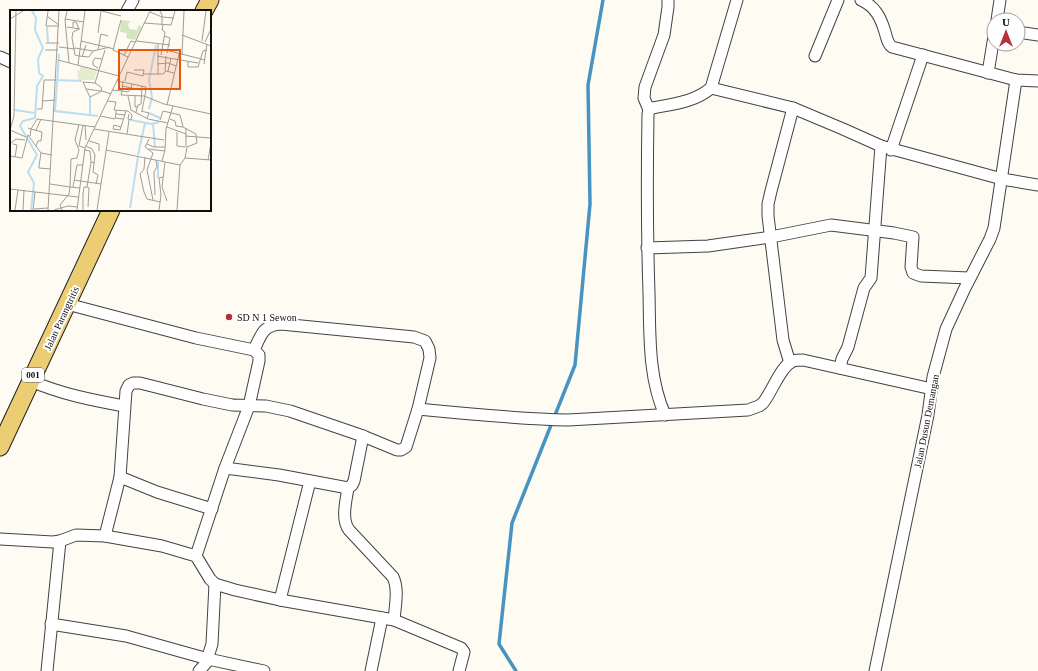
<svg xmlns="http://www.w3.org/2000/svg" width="1038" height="671" viewBox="0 0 1038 671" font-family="'Times New Roman',serif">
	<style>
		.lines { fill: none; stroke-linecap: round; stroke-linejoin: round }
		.stream { stroke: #4794c2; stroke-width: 3.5 }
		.street-casing { stroke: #424242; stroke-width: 13 }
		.primary-casing { stroke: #202020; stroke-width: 19 }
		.street { stroke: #fff; stroke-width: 11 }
		.primary { stroke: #edcd73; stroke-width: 17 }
		.poi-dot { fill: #b4323a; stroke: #fff; stroke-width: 1.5 }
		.labels { text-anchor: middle; stroke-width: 4; stroke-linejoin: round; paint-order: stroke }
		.shield { fill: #fff; stroke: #575757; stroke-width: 1 }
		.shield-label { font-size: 9px; font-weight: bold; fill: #0f0f0f }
		.poi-label { font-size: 10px; fill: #0f0f0f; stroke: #fff; text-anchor: start }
		.street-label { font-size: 10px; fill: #0f0f0f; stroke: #fff }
		.inset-river { fill: none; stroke: #badef1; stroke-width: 2 }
		.inset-road { fill: none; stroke: #9e9d97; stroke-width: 1 }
		.view { fill: #e8590c; fill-opacity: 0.15; stroke: #e8590c; stroke-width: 2 }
		.inset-edge { fill: none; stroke: #0f0f0f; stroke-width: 2 }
	</style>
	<rect width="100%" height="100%" fill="#fefbf2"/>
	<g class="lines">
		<path class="stream" d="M516,671L499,644L512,523L575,365L590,204L588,85L603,0"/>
		<g class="street-casing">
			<g id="street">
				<path d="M861,0C875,6 881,18 885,32C887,38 887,43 892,47L1016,80L1038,81"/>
				<path d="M127,11L133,0"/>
				<path d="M997,20L1000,0"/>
				<path d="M1018,32L1038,35"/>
				<path d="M815,56L838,0"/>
				<path d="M0,57L11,62"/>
				<path d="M988,73L994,36"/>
				<path d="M711,88L793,108L843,129L881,146L1002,179L1038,185"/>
				<path d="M649,110L652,108C673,104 695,102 711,88L737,0"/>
				<path d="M891,150L923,55"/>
				<path d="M647,248L708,246L771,237L831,225L894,233L913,237L911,267L913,273L921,276L969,278"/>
				<path d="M67,304L196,338L254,350L259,355V361L249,406L225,468L196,556"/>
				<path d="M790,363L783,340L768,216V204L771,191L793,108"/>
				<path d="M840,368L842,359L848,347L864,288L871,278L881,146"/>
				<path d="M31,381C61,394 92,400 124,406"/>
				<path d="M418,409C468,414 518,419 568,420L748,410L759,406L763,403C772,392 781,365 793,361C796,360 800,360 803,360L932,389"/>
				<path d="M665,415C648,377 650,334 649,293C647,233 647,173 648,114L649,110L644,98L645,87L664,35L668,7V0"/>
				<path d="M225,468L279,475L348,488L352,485L354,481L363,436"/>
				<path d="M120,477L157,492L212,509"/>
				<path d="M348,488C346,501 341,519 349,530L393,577C399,589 395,607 394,620"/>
				<path d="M105,536L120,477L126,391L129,385L133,383H140L203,399L232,405L266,406L290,411L363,436L397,450H401L406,447L418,409L430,358L429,349L425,341L414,337L281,324C263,325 261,335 254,350"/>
				<path d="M0,539L53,542L60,541L76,535L105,536L162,546L196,556L210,579L215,584L212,644L206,663L199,671"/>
				<path d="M215,584L235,590L280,600L394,620L461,648L464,652L459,671"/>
				<path d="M280,600L310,481"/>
				<path d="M51,624L126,636L208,659L264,671"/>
				<path d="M47,671L60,541"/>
				<path d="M371,671L382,618"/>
				<path d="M875,671L928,415L933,377L946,329L964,290L990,239L994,228L1016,80"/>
			</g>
		</g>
		<g class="primary-casing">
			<g id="primary">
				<path d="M204,11L210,0"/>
				<path d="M0,447L111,210"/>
			</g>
		</g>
		<use href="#street" class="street"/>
		<use href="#primary" class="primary"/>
	</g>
	<circle class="poi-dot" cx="229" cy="317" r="4"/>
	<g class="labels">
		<rect class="shield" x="22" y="368" width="22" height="14" rx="3"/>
		<g class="shield-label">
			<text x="33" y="378">001</text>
		</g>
		<g class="poi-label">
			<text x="237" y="321">SD N 1 Sewon</text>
		</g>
		<g class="street-label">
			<text transform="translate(61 318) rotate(-65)" y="4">Jalan Parangtritis</text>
			<text transform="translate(926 421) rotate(-79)" y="4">Jalan Dusun Demangan</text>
		</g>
	</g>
	<g transform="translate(10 10)">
		<rect width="201" height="201" fill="#fefbf2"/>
		<path d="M111,10L120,11L118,15L120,19L127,20L128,15L132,17L125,30L116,28L117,23L110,22Z" fill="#d3e6be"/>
		<path d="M70,56L87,60L84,70H68L67,60H70Z" fill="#e4eecf"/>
		<path class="inset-river" d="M37,17L38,32M49,44L45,101L88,106M47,70L72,71M80,87V104M139,99L142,87L139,70L146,35M5,100L24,103M139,103L150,108M121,110L141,114L149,112M143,114L145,137M128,145L135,113M148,168V152M120,198L128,147M21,200L24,173L18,162L27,145L10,116L13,111L25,108L27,76L33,66L29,63L28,49L33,38L25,20L26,8L22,1"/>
		<path class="inset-road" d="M38,1L36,16H49M57,1L55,10L59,53M92,1L111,6M150,1L152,5V15M140,2L152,7L164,8M37,6L49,15M0,9L13,1M55,9L74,12M111,10L103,40L118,47M134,13L161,15L165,1M57,17L70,19M63,17V12H66L69,19M88,23L91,1M172,25L201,36M154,26L160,28L157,43M71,31L104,39M126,31L160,35M192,31L196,1M195,32L201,19M36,33H49M148,34V64M49,37L65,39M65,38L83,41L100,37M152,39L195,50M35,40H48M88,40L91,24L98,26M95,40L85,73L91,77L92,81L101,84M114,45L121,31L125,32M151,45L155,22L152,20L153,15M172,45L174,1M69,46L65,45L62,28L63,22L69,19M69,46L79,47L83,41M147,46L188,53M72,47L76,35M48,50L109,66M178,52V57H188L193,41L197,40M147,54L158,53L166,56M194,54L197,34M68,55L75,1M88,58L83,55V51L85,48L92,49M155,61L156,46M158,61L161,48M134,64H153L156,61L164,63M107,71L122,74L121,79L118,82L112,81L111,85L134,86L154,94L201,104M115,71L117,62L133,66L134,60H124M85,73L73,72L76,79L91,81M122,74L136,77V80M112,76L131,80M76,79L80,87L92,81M131,79L136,80L132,101M102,80L112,81L113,71M118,86L121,100L138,109L158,113M125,86V97H127M33,91L45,90M97,91L106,92L104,100M157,95L169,44M27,99H32L34,70H46M104,100L118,101L122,105L121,110L118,109L119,104M106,100V104L115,105M131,101L139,103L137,108M126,102L128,95L131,94L132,76M106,104L105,108L113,109M90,106L105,109M160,109L165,111L166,116L173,117M150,110L153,101L170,105L173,117L186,124L187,133L177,137L175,148M73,115L69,136L75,138M75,115L76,130M111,117L104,115L103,119L110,120L116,101M157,117L176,124M18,118L21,119L27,109L85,117M84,119L154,130M0,120L4,106L6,1M0,120L16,127M26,120L31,109M167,122V136L175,137M117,124L119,110M20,126L21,119L32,122L31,131H28L26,136M175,126L201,128M139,129L135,137L143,143L137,160L143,190M79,131L89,134V141M0,134L6,129L15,130M3,134L7,135L5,147M137,134L144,137H155M76,136L82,139L85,145L83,162L88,165L86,174M176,137V118M138,139L155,141M75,140L80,141L81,152L85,153M96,140L170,155M0,146L12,148L18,125L31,143M135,147L134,159L130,164L134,182L137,189L150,192M198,150L201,133M152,151L155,140L156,119L163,96M155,152L152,177L157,191M170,155L175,148L201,150M41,159L29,158V156L31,143L42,145M64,170L91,174M40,174L60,177L61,149L67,148L69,140L65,130L69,114M63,177L67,155H73M77,177L79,178L78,197M0,179L68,187M145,185L144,162L147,157L146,150M24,199L38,198M5,200L8,180M13,200L14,180M23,200L25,182M38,200L49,1M44,200L58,196L67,197M52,200L50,195L59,184L60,177L70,178M67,200L75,138L140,1M73,200V184L74,177H77L81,152M87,200L99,122M149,200L151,185L149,168L153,167M167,200L170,155"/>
		<path class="view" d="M109,40H170V79H109Z"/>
		<rect width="201" height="201" class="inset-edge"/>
	</g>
	<g transform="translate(1006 32)"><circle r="19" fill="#ffffff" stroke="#9f9f9f"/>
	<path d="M0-3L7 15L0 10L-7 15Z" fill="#b4323a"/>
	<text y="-6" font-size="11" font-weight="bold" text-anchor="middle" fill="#0f0f0f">U</text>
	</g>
</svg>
